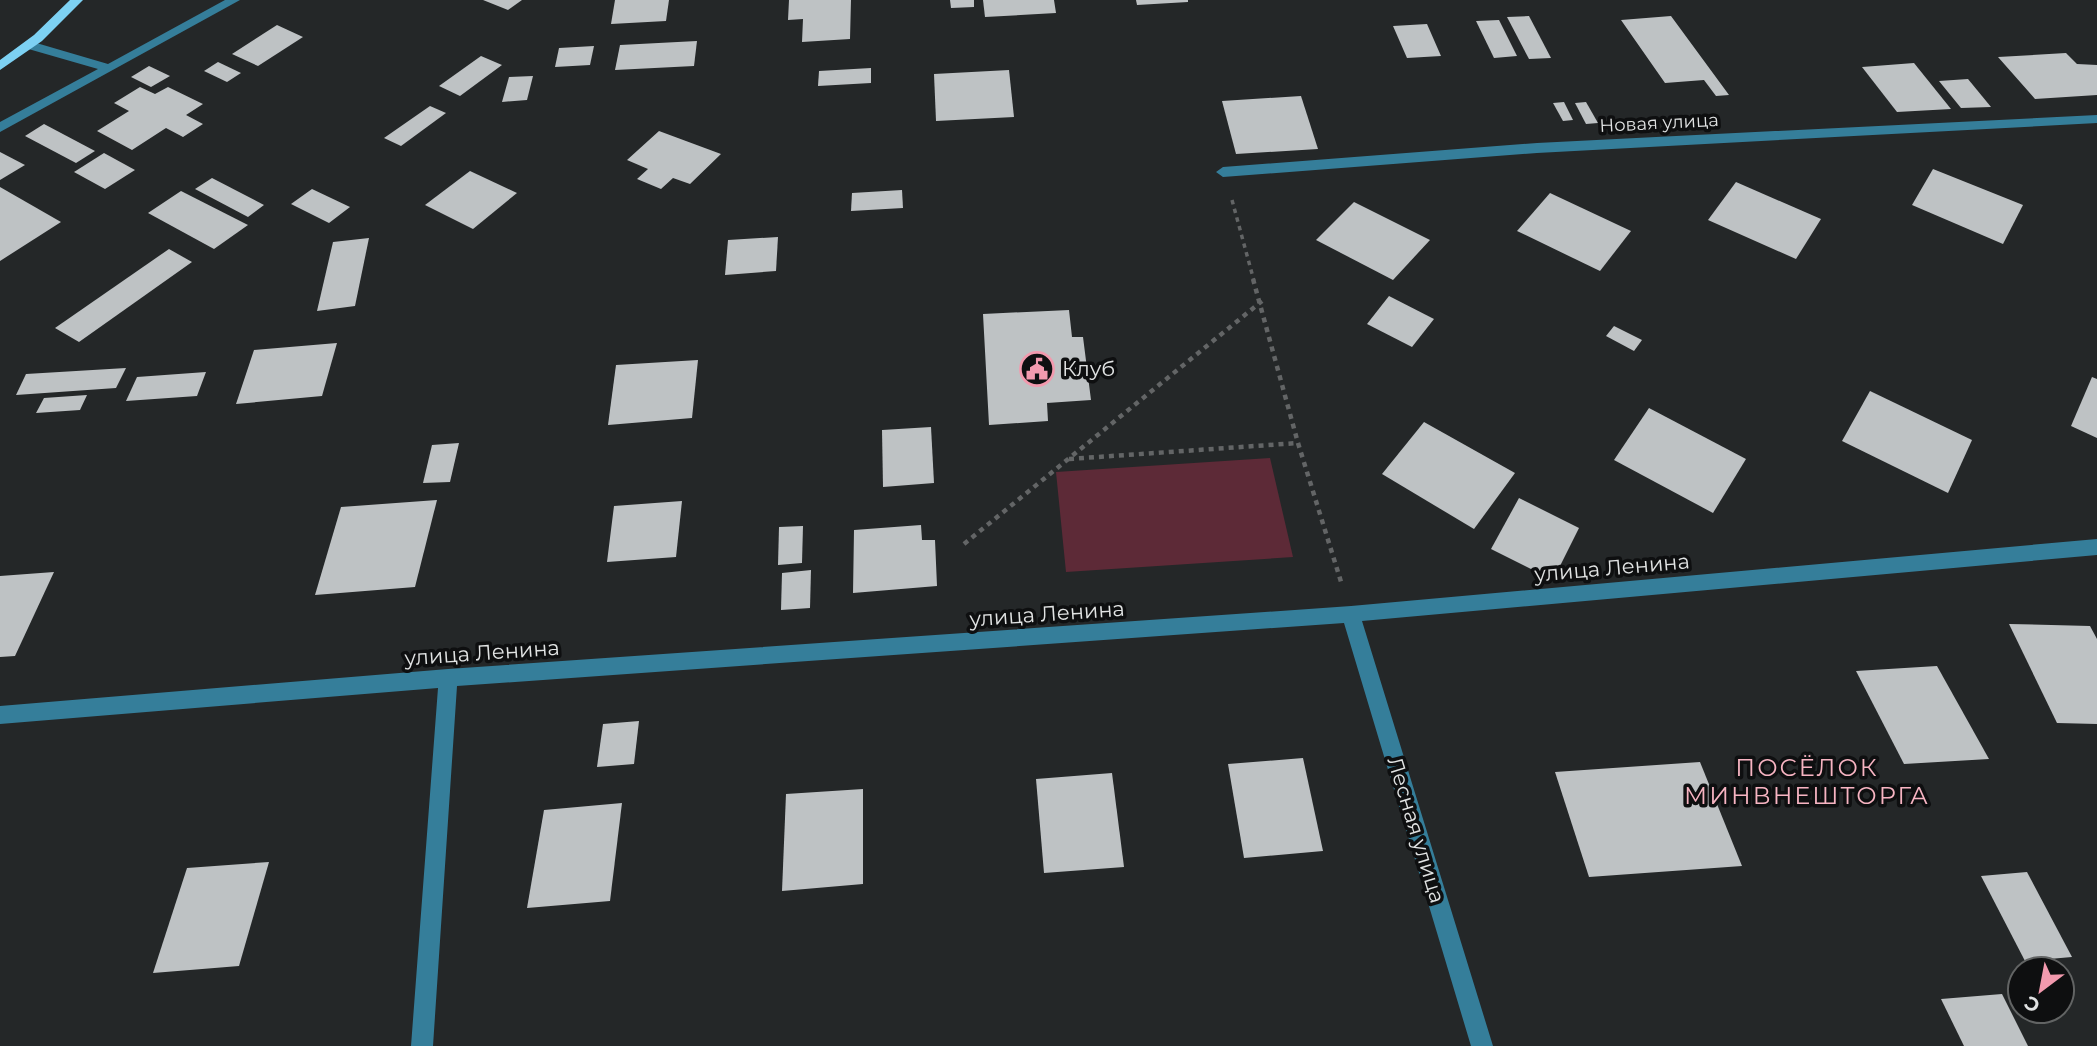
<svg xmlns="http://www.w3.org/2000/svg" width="2097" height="1046" viewBox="0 0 2097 1046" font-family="Montserrat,sans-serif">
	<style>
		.green { fill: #5d2a37 }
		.building { fill: #bec2c4 }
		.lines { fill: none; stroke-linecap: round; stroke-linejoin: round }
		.path-far1 { stroke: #636566; stroke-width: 3.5; stroke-dasharray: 4.5 4.5; stroke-linecap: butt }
		.path { stroke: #636566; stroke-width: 4.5; stroke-dasharray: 5 5; stroke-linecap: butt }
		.minor { fill: #357e9a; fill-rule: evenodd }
		.major { fill: #7dd1f3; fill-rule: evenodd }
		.labels { text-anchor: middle; stroke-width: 7; stroke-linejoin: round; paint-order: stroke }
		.far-street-label { font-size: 18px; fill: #e1e3e3; stroke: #0e0f10 }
		.poi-label { font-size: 21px; fill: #e1e3e3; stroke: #0e0f10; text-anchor: start }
		.street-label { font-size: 21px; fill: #e1e3e3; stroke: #0e0f10 }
		.quarter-label { font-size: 24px; letter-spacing: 2px; fill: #f7b4c2; stroke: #0e0f10 }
	</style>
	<rect width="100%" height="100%" fill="#242728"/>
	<path class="green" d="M1270,458L1293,557L1066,572L1056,472Z"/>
	<g class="building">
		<path d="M483,0H522L508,10Z"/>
		<path d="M615,0H669L666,21L611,24Z"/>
		<path d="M789,0H851L850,39L802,42L803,19L788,20Z"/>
		<path d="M950,0H974V7L951,8Z"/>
		<path d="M983,0H1054L1056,13L985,17Z"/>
		<path d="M1136,0H1188V2L1137,5Z"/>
		<path d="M1529,16L1551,58L1529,59L1507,17Z"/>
		<path d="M1671,16L1729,95L1716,96L1704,80L1665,83L1621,20Z"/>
		<path d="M1499,20L1517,56L1494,58L1476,21Z"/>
		<path d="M1427,24L1441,56L1407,58L1393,26Z"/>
		<path d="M277,25L303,37L258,66L232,54Z"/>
		<path d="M697,41L694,66L615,70L620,45Z"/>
		<path d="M594,46L590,65L555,67L559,48Z"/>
		<path d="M2066,53L2077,64L2097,65V95L2035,99L1998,57Z"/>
		<path d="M481,56L502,65L460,96L439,86Z"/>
		<path d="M218,62L241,73L227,82L204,71Z"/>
		<path d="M1914,63L1951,109L1897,112L1862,67Z"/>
		<path d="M149,66L170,76L151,87L131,77Z"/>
		<path d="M871,68V83L818,86L819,71Z"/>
		<path d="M1009,70L1014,117L936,121L934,74Z"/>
		<path d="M533,76L527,100L502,102L509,77Z"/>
		<path d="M1968,79L1991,107L1961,108L1939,81Z"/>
		<path d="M140,87L155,94L168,87L203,104L186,115L203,124L183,137L166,128L132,150L97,131L129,111L114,103Z"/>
		<path d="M1301,96L1318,149L1236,154L1222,101Z"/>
		<path d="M1564,102L1573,120L1563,121L1553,103Z"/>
		<path d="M1586,102L1598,123L1586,124L1575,103Z"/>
		<path d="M430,106L446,113L401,146L384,138Z"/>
		<path d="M44,124L95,151L76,163L25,136Z"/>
		<path d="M659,131L721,154L690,184L673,178L661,189L637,179L648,169L627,160Z"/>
		<path d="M0,152L25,165L0,180Z"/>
		<path d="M104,153L135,170L105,189L74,172Z"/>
		<path d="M1933,169L2023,205L2003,244L1912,205Z"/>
		<path d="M470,171L517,193L473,229L425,205Z"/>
		<path d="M212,178L264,205L248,217L195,189Z"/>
		<path d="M1736,182L1821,219L1796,259L1708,220Z"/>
		<path d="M0,187L61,222L0,261Z"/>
		<path d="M312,189L350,207L329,223L291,204Z"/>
		<path d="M902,190L903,208L851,211L852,193Z"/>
		<path d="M181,191L248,225L214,249L148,213Z"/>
		<path d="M1550,193L1631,231L1600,271L1517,231Z"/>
		<path d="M1354,202L1430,240L1393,280L1316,240Z"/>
		<path d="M778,237L776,271L725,275L728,240Z"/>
		<path d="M369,238L355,306L317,311L333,242Z"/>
		<path d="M169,249L192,262L79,342L55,328Z"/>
		<path d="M1389,296L1434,319L1412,347L1367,324Z"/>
		<path d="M1069,310L1072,337H1083L1091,400L1047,403L1048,421L989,425L983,314Z"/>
		<path d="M1614,326L1642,340L1634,351L1606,336Z"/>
		<path d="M337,343L322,396L236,404L254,350Z"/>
		<path d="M698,360L692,418L608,425L616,365Z"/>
		<path d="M126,368L116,388L16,395L26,374Z"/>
		<path d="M206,372L197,396L126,401L137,377Z"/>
		<path d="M2092,377L2097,379V438L2071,426Z"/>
		<path d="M1870,391L1972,440L1948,493L1842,441Z"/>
		<path d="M87,395L80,410L36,413L44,398Z"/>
		<path d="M1649,408L1746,459L1713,513L1614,460Z"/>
		<path d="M1424,422L1515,473L1474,529L1382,474Z"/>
		<path d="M931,427L934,483L883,487L882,430Z"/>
		<path d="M459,443L450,482L423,483L432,445Z"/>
		<path d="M1519,498L1579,528L1553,580L1491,549Z"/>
		<path d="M437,500L415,587L315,595L341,507Z"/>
		<path d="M682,501L676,557L607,562L614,506Z"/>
		<path d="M921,525L922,540H935L937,586L853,593L854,530Z"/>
		<path d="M803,526L802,563L778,565L779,527Z"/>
		<path d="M811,570L810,608L781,610L782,573Z"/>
		<path d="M54,572L15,656L0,657V576Z"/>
		<path d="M2009,624L2090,626L2097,639V724L2057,723Z"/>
		<path d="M1937,666L1989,759L1904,764L1856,671Z"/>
		<path d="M639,721L634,764L597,767L603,724Z"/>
		<path d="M1303,758L1323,851L1244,858L1228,764Z"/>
		<path d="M1700,762L1742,866L1589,877L1555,772Z"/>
		<path d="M1112,773L1124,867L1044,873L1036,779Z"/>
		<path d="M863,789V884L782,891L786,794Z"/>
		<path d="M622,803L610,901L527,908L544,810Z"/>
		<path d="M269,862L239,966L153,973L187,868Z"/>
		<path d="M2027,872L2072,957L2025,961L1981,876Z"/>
		<path d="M2002,994L2028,1046H1964L1941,999Z"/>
	</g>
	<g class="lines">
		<path class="path-far1" d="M1232,200L1254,281"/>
		<g class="path">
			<path d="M1253,279L1298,443L1342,585"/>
			<path d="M1069,459L1298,443"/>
			<path d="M964,544L1262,301"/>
		</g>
		<g class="minor">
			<path d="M225,0H240L0,132V122L98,69L25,48V42H33L108,64Z"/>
			<path d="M2097,115V123L1537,153L1223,177L1216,172L1223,167L1537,143Z"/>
			<path d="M2097,539V555L1362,621L1493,1046H1471L1344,623L457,686L433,1046H411L438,688L0,724V706L448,669L1351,606Z"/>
		</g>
		<path class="major" d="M70,0H83L42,41L0,70V60L34,35Z"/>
	</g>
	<defs>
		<g id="civic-ring" transform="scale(1.75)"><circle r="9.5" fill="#0e0f10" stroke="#f29aae" stroke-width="1.5"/><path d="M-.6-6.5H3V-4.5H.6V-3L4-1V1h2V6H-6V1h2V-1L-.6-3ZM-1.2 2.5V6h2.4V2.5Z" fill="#f29aae"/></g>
	</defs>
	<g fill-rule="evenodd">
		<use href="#civic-ring" x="1037" y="369"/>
	</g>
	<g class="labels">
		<g class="far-street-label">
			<text transform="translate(1659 123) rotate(-3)" y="6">Новая улица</text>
		</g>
		<g class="poi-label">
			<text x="1062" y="376">Клуб</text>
		</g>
		<g class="street-label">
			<text transform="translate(1612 568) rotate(-5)" y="7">улица Ленина</text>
			<text transform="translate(1047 614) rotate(-4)" y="7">улица Ленина</text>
			<text transform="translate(482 653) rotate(-4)" y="7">улица Ленина</text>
			<text transform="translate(1416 830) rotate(73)" y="7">Лесная улица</text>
		</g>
		<g class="quarter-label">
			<text x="1807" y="776">ПОСЁЛОК<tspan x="1807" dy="28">МИНВНЕШТОРГА</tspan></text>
		</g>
	</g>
	<g transform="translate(2041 990) rotate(212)"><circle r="33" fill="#0e0f10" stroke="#626464" stroke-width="2"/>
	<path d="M0-5L12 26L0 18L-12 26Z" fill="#f29aae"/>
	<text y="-10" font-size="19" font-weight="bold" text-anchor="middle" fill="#e1e3e3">С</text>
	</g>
</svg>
